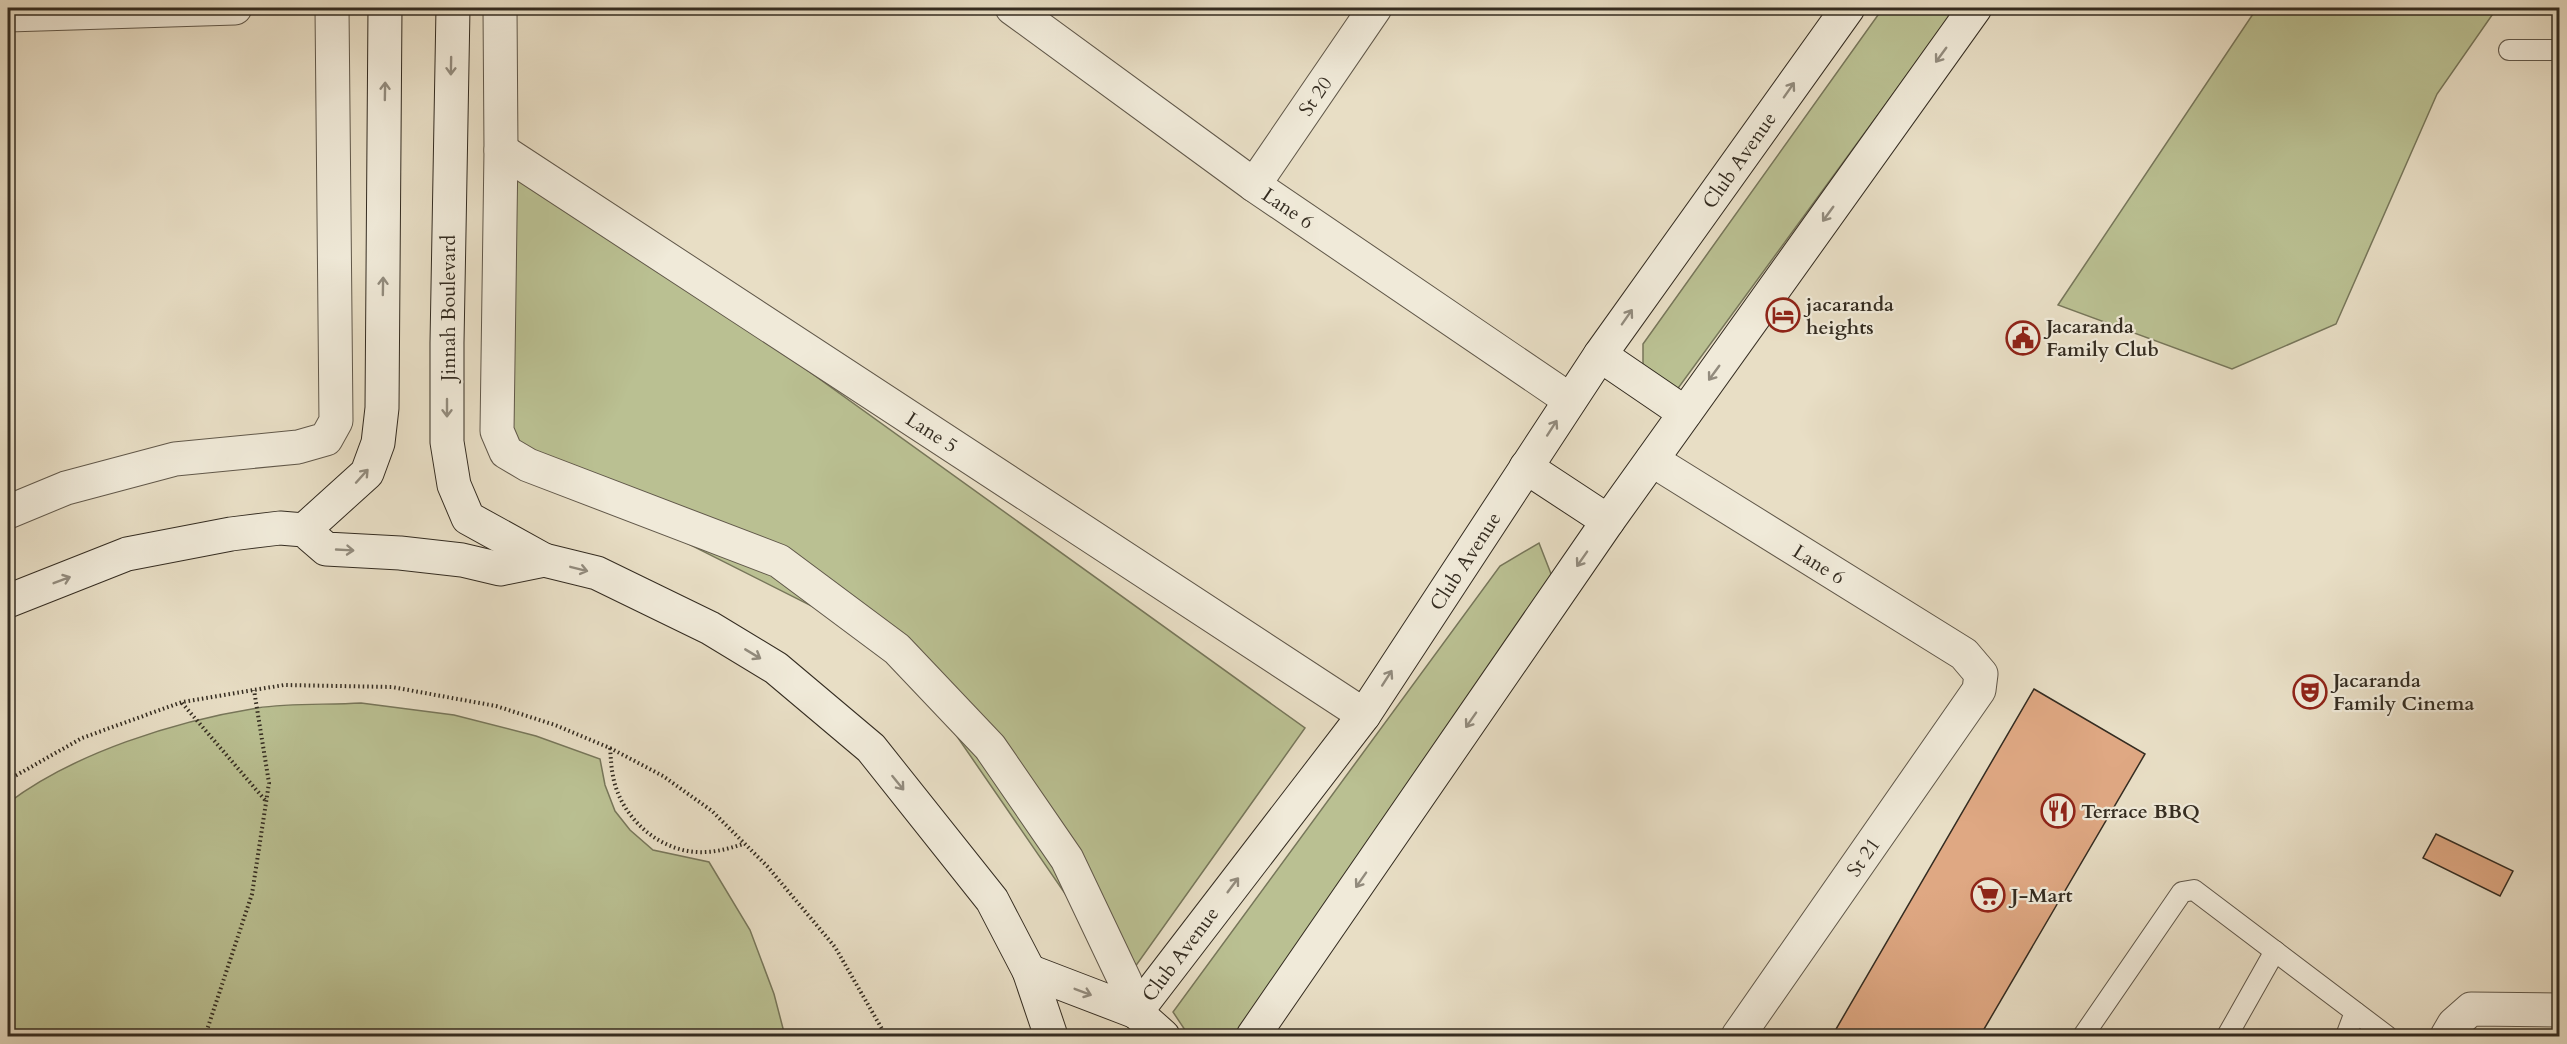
<svg xmlns="http://www.w3.org/2000/svg" width="2567" height="1044" viewBox="0 0 2567 1044" font-family="Cardo,serif">
	<style>
		.green { fill: #bac092; stroke: #77765a; stroke-width: 1.5 }
		.building { fill: #dfa883; stroke: #342c21; stroke-width: 1.5 }
		.lines { fill: none; stroke-linecap: round; stroke-linejoin: round }
		.lane-casing { stroke: #61584a; stroke-width: 22 }
		.street-casing { stroke: #61584a; stroke-width: 35 }
		.secondary-casing { stroke: #342c21; stroke-width: 35 }
		.path { stroke: #342c21; stroke-width: 4; stroke-dasharray: 1.5 3; stroke-linecap: butt }
		.lane { stroke: #f0ead9; stroke-width: 20 }
		.street { stroke: #f0ead9; stroke-width: 33 }
		.secondary { stroke: #f0ead9; stroke-width: 33 }
		.oneway { stroke: #928b7d }
		.labels { text-anchor: middle; stroke-width: 4.5; stroke-linejoin: round; paint-order: stroke }
		.street-label { font-size: 20px; fill: #342c21; stroke: #f0ead9 }
		.poi-label { font-size: 20px; font-weight: bold; fill: #342c21; stroke: #f0ead9; text-anchor: start }
	</style>
	<rect width="100%" height="100%" fill="#e8dec5"/>
	<filter id="stains"><feTurbulence type="fractalNoise" baseFrequency=".00333" numOctaves="4"/><feColorMatrix values="0 0 0 0 .2 0 0 0 0 .09 0 0 0 0 .02 0 0 0 .5 -.17"/></filter>
	<radialGradient id="worn" r=".72"><stop offset=".6" stop-color="#630" stop-opacity="0"/><stop offset="1" stop-color="#630" stop-opacity=".3"/></radialGradient>
	<g class="green">
		<path d="M1883,8H1956L1676,391L1643,372V344Z"/>
		<path d="M2257,8H2497L2437,94L2336,324L2232,369L2058,305Z"/>
		<path d="M501,150L1305,728L1125,981L897,649L506,452Z"/>
		<path d="M1539,543L1553,579L1240,1036H1189L1173,1012L1500,566Z"/>
		<path d="M361,703L454,715L536,736L600,759L605,785L615,811L630,830L653,850L709,862L750,930L774,994L785,1036H8V803C74,753 175,721 257,708C290,703 327,705 361,703Z"/>
	</g>
	<g class="building">
		<path d="M2034,689L2145,754L1980,1036H1832Z"/>
		<path d="M2436,834L2513,871L2500,896L2423,858Z"/>
	</g>
	<g class="lines">
		<g class="lane-casing">
			<g id="lane">
				<path d="M2509,50H2560"/>
				<path d="M2083,1036L2182,892L2194,890L2387,1036"/>
				<path d="M2227,1036L2275,951"/>
				<path d="M2346,1036L2355,1012"/>
			</g>
		</g>
		<g class="street-casing">
			<g id="street">
				<path d="M500,8L501,150L497,431L506,452L528,465L779,561L897,649L990,747L1067,859L1125,981L1136,1012"/>
				<path d="M1012,8L1254,185L1570,400"/>
				<path d="M8,15L235,8"/>
				<path d="M501,150L1364,715"/>
				<path d="M1254,185L1375,8"/>
				<path d="M1652,460L1964,654L1981,674L1979,690L1738,1036"/>
				<path d="M8,512L66,488L175,459L298,447L326,439L336,421L332,8"/>
				<path d="M2447,1036L2454,1024L2471,1009L2560,1010"/>
			</g>
		</g>
		<g class="secondary-casing">
			<g id="secondary">
				<path d="M453,8L447,343V442L454,485L468,518L544,560"/>
				<path d="M1600,355L1685,413"/>
				<path d="M1526,467L1608,521"/>
				<path d="M304,530L367,473L378,443L382,408L385,8"/>
				<path d="M8,601L127,554L231,534L280,528L304,530L326,549L400,553L462,560L500,569L544,560L597,573L710,628L776,668L871,748L992,900L1029,971L1051,1036"/>
				<path d="M1029,971L1136,1012L1364,715L1600,355L1848,8"/>
				<path d="M1136,1012L1163,1036"/>
				<path d="M1253,1036L1608,521L1975,8"/>
			</g>
		</g>
		<g class="path">
			<path d="M182,703L265,800"/>
			<path d="M610,748C611,758 611,767 613,776C620,816 657,850 697,852C713,853 728,849 743,844"/>
			<path d="M8,780L82,738L182,702L284,685L392,687L496,706L555,725L610,748L663,776L712,811L767,866L835,947L886,1036"/>
			<path d="M205,1036L252,894L269,783L254,690"/>
		</g>
		<use href="#lane" class="lane"/>
		<use href="#street" class="street"/>
		<use href="#secondary" class="secondary"/>
	</g>
	<defs><path id="oneway-shaft" d="M-6 0H5M1.5-3L5.5 0L1.5 3" fill="none" stroke-width="1.6" stroke-linecap="round" stroke-linejoin="round" transform="scale(1.5)"/></defs>
	<g class="oneway">
		<use href="#oneway-shaft" transform="translate(1941 55) rotate(126)"/>
		<use href="#oneway-shaft" transform="translate(451 66) rotate(91)"/>
		<use href="#oneway-shaft" transform="translate(1789 90) rotate(-55)"/>
		<use href="#oneway-shaft" transform="translate(385 91) rotate(-89)"/>
		<use href="#oneway-shaft" transform="translate(1828 214) rotate(126)"/>
		<use href="#oneway-shaft" transform="translate(383 286) rotate(-89)"/>
		<use href="#oneway-shaft" transform="translate(1627 317) rotate(-55)"/>
		<use href="#oneway-shaft" transform="translate(1714 373) rotate(126)"/>
		<use href="#oneway-shaft" transform="translate(447 408) rotate(90)"/>
		<use href="#oneway-shaft" transform="translate(1552 428) rotate(-57)"/>
		<use href="#oneway-shaft" transform="translate(362 476) rotate(-48)"/>
		<use href="#oneway-shaft" transform="translate(345 550) rotate(3)"/>
		<use href="#oneway-shaft" transform="translate(1582 559) rotate(125)"/>
		<use href="#oneway-shaft" transform="translate(579 569) rotate(14)"/>
		<use href="#oneway-shaft" transform="translate(62 580) rotate(-21)"/>
		<use href="#oneway-shaft" transform="translate(753 654) rotate(31)"/>
		<use href="#oneway-shaft" transform="translate(1387 678) rotate(-57)"/>
		<use href="#oneway-shaft" transform="translate(1471 720) rotate(125)"/>
		<use href="#oneway-shaft" transform="translate(898 783) rotate(51)"/>
		<use href="#oneway-shaft" transform="translate(1361 880) rotate(125)"/>
		<use href="#oneway-shaft" transform="translate(1233 885) rotate(-53)"/>
		<use href="#oneway-shaft" transform="translate(1083 992) rotate(21)"/>
	</g>
	<defs>
		<g id="hotel-ring" transform="scale(1.725)"><circle r="9.5" fill="#f0ead9" stroke="#8f2418" stroke-width="1.5"/><path d="M-6-4.5h1.5V1H6V5H4.5V3h-9V5H-6ZM-4 0a1.8 1.8 0 1 1 3.6 0ZM.5 0V-2.5h3Q6-2.5 6 0Z" fill="#8f2418"/></g>
		<g id="civic-ring" transform="scale(1.725)"><circle r="9.5" fill="#f0ead9" stroke="#8f2418" stroke-width="1.5"/><path d="M-.6-6.5H3V-4.5H.6V-3L4-1V1h2V6H-6V1h2V-1L-.6-3ZM-1.2 2.5V6h2.4V2.5Z" fill="#8f2418"/></g>
		<g id="theatre-ring" transform="scale(1.725)"><circle r="9.5" fill="#f0ead9" stroke="#8f2418" stroke-width="1.5"/><path d="M-5-5.5Q0-4 5-5.5V0Q5 5 0 6Q-5 5-5 0ZM-3.3-2.5H-1v1.5H-3.3ZM1-2.5H3.3v1.5H1ZM-2.8 1Q0 5.5 2.8 1Z" fill="#8f2418"/></g>
		<g id="restaurant-ring" transform="scale(1.725)"><circle r="9.5" fill="#f0ead9" stroke="#8f2418" stroke-width="1.5"/><path d="M-5-6h1v4h1v-4h1v4h1v-4h1v5L-1.5 .5V6h-2V.5L-5-1ZM5-6V6H3V1.5H1.5Q1.5-4 5-6Z" fill="#8f2418"/></g>
		<g id="supermarket-ring" transform="scale(1.725)"><circle r="9.5" fill="#f0ead9" stroke="#8f2418" stroke-width="1.5"/><path d="M-6-5.5h2.5l.6 2H6L4.5 2H-2.5L-4.4-4H-6ZM-1.5 3.2a1.3 1.3 0 1 0 .1 0ZM3 3.2a1.3 1.3 0 1 0 .1 0Z" fill="#8f2418"/></g>
	</defs>
	<g fill-rule="evenodd">
		<use href="#hotel-ring" x="1783" y="315"/>
		<use href="#civic-ring" x="2023" y="338"/>
		<use href="#theatre-ring" x="2310" y="692"/>
		<use href="#restaurant-ring" x="2058" y="811"/>
		<use href="#supermarket-ring" x="1988" y="895"/>
	</g>
	<g class="labels">
		<g class="street-label">
			<text transform="translate(1315 96) rotate(-56)" y="7">St 20</text>
			<text transform="translate(1739 160) rotate(-55)" y="7">Club Avenue</text>
			<text transform="translate(1288 208) rotate(34)" y="7">Lane 6</text>
			<text transform="translate(448 308) rotate(-90)" y="7">Jinnah Boulevard</text>
			<text transform="translate(932 432) rotate(33)" y="7">Lane 5</text>
			<text transform="translate(1465 561) rotate(-57)" y="7">Club Avenue</text>
			<text transform="translate(1819 564) rotate(32)" y="7">Lane 6</text>
			<text transform="translate(1863 857) rotate(-55)" y="7">St 21</text>
			<text transform="translate(1180 954) rotate(-53)" y="7">Club Avenue</text>
		</g>
		<g class="poi-label">
			<text x="1806" y="311">jacaranda<tspan x="1806" dy="23">heights</tspan></text>
			<text x="2046" y="333">Jacaranda<tspan x="2046" dy="23">Family Club</tspan></text>
			<text x="2333" y="687">Jacaranda<tspan x="2333" dy="23">Family Cinema</tspan></text>
			<text x="2081" y="818">Terrace BBQ</text>
			<text x="2011" y="902">J-Mart</text>
		</g>
	</g>
	<rect width="2567" height="1044" fill="none" stroke="#e8dec5" stroke-width="30"/>
	<rect x="9" y="9" width="2549" height="1026" fill="none" stroke="#342c21" stroke-width="3"/>
	<rect x="15" y="15" width="2537" height="1014" fill="none" stroke="#342c21" stroke-width="1.5"/>
	<rect width="100%" height="100%" filter="url(#stains)"/>
	<rect width="100%" height="100%" fill="url(#worn)"/>
</svg>
